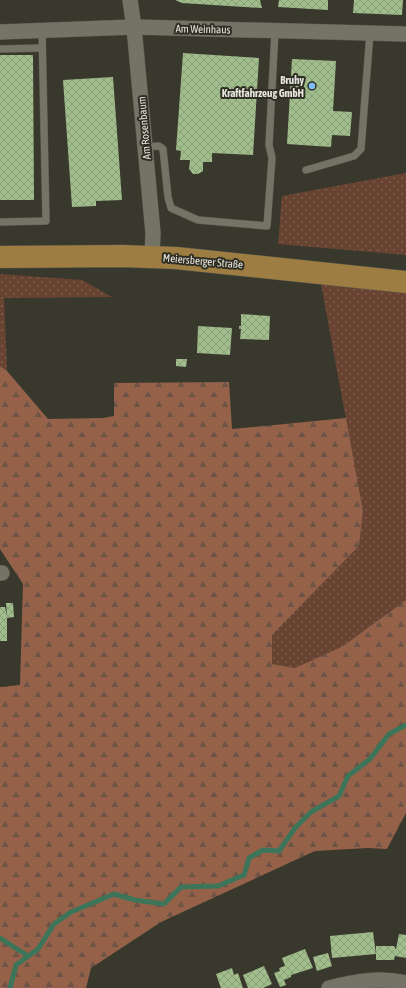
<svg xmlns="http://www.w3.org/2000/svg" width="406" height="988" viewBox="0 0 406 988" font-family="'Asap Condensed',sans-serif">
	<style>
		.grass { fill: url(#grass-dots) }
		.forest { fill: url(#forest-firs) }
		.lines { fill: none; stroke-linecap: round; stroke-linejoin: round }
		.stream { stroke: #3c7559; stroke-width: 5 }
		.building { fill: url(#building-cross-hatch) }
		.service-casing { stroke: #57564d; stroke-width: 8 }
		.minor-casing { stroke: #57564d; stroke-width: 16 }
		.primary-casing { stroke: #57564d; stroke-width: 23 }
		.service { stroke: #747366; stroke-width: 7 }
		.minor { stroke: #747366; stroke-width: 15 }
		.primary { stroke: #9d7d42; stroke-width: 22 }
		.poi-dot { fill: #7cbef9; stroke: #2f2e23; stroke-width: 1.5 }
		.labels { text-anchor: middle; stroke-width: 4; stroke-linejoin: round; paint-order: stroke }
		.street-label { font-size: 11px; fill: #e6e5de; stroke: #2f2e23 }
		.poi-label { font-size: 11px; font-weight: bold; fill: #e6e5de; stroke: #2f2e23; text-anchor: end }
	</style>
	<defs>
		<pattern id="grass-dots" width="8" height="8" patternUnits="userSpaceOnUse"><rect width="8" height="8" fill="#684331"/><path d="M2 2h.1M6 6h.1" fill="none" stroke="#7e5e4e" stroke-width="1.8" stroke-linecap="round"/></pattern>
		<pattern id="forest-firs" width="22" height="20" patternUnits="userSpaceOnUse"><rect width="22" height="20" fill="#956249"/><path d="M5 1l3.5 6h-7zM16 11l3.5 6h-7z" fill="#6d5446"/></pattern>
		<pattern id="building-cross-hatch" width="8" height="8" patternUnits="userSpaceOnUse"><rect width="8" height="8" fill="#a0bd8b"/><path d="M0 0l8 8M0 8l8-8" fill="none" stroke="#899f79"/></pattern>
	</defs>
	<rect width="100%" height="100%" fill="#39382d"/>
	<g class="grass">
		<path d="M406,173V255L278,244L282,196Z"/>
		<path d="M0,274L82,280L112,297L4,298L7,371L0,366Z"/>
		<path d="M321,284L406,293V600L343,646L295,668L272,664V635L359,546L363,511Z"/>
	</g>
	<path class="forest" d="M0,366L7,371L48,419L103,418L114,416V383L229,382L232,429L346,418L363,511L359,546L272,635V664L295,668L343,646L406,600V813L387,849L368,848L315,851L161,922L91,968L86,988H0V687L20,685L23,584L0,549Z"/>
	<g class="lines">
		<g class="stream">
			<path d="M0,938L28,956"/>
			<path d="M10,988L16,965L38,949L54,924L71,912L114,894L135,900L164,904L181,887L218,886L244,875L249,858L263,850L279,851L295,828L311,812L339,796L348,776L370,759L389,734L406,725"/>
		</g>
	</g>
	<g class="building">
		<path d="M175,0H260L262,8L182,3Z"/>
		<path d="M279,0H328V10L278,7Z"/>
		<path d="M354,0H403L402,15L353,13Z"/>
		<path d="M183,53L259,58L253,155L212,153V162H203V171L198,174H193L189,169L190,160H180L181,151L176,150Z"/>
		<path d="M0,55H33L34,200H0Z"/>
		<path d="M292,59L336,61L333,111L352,112L350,136L332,135L331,147L287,144Z"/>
		<path d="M113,77L122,200L96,201V206L72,207L63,80Z"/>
		<path d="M241,314L270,316L269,340L240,339L241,329H239V326H241Z"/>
		<path d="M198,326L232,328L230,355L197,353Z"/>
		<path d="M176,359H187L186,367L176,366Z"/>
		<path d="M6,603H13L14,617L7,618V641H0V607H5L7,616Z"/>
		<path d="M373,932L376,954L332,958L330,936Z"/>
		<path d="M399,934L406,935V958L395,956L394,960H376V946H394L396,949Z"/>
		<path d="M305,949L313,968L291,975V977L284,980L286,985L280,987L274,973L280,971L279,968L285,966L282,958Z"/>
		<path d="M328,953L332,966L317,971L313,957Z"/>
		<path d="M264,966L272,984L263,988H248L243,975Z"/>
		<path d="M232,968L234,975L238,973L243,988H221L216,974Z"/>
	</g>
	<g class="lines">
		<g class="service-casing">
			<g id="service">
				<path d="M0,49L42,48"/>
				<path d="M145,147L159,146L163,149L168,197L171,208L198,220L267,226L272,158L269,145L275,31"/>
				<path d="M306,170L354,156L361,149L370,33"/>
				<path d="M0,222L46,221L42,31"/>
			</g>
		</g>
		<g class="minor-casing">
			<g id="minor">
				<path d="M130,0L134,27L153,233L152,257"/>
				<path d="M0,32L134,27L406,34"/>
				<path d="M0,573H2"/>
				<path d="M329,988C355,981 380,977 406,983"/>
			</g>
		</g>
		<g class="primary-casing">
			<path id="primary" d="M0,257L122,256L176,258L406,282"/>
		</g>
		<use href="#service" class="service"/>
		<use href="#minor" class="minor"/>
		<use href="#primary" class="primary"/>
	</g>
	<circle class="poi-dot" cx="312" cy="86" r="4"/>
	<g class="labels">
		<g class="street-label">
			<text transform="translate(203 29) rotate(1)" y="4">Am Weinhaus</text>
			<text transform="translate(144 128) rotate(-95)" y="4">Am Rosenbaum</text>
			<text transform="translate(203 261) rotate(5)" y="4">Meiersberger Straße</text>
		</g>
		<g class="poi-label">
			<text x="304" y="84">Bruhy<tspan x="304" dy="13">Kraftfahrzeug GmbH</tspan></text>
		</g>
	</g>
</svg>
